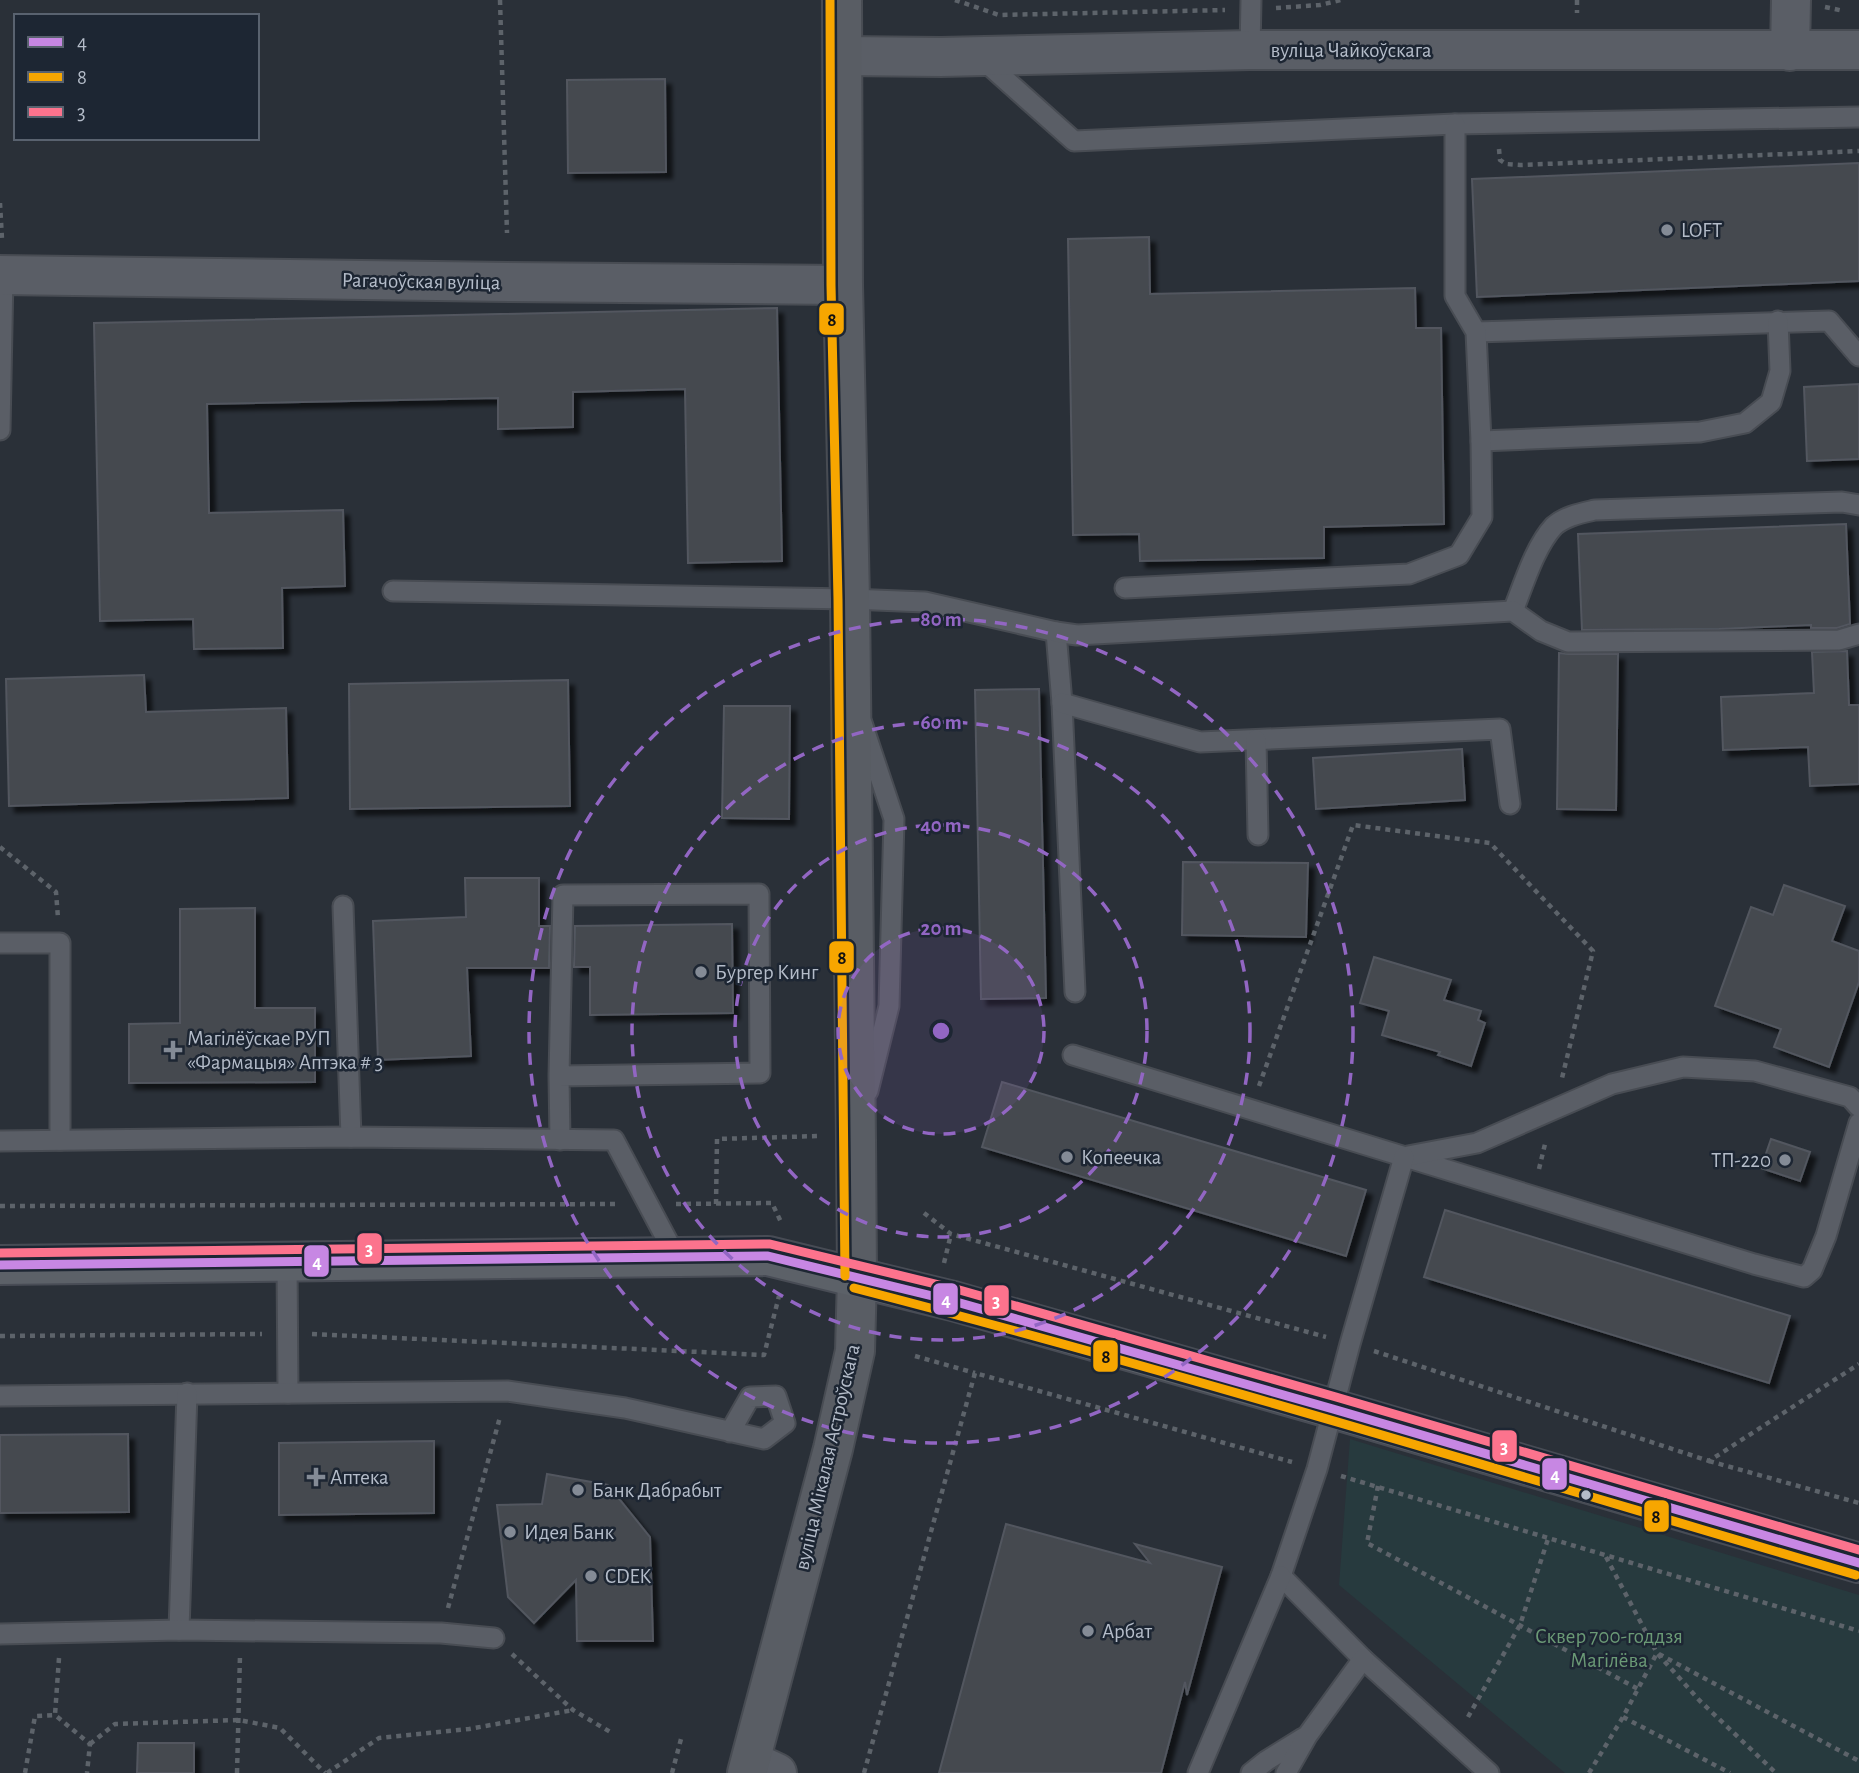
<svg xmlns="http://www.w3.org/2000/svg" width="1859" height="1773" viewBox="0 0 1859 1773" font-family="'Alegreya Sans',sans-serif">
	<style>
		.green { fill: #273a3e }
		.building { fill: #444950; stroke: #52575f; stroke-width: 2; filter: url(#shadow) }
		.lines { fill: none; stroke-linecap: round; stroke-linejoin: round }
		.lane-casing { stroke: #484c53; stroke-width: 23 }
		.street-casing { stroke: #484c53; stroke-width: 42 }
		.secondary-casing { stroke: #484c53; stroke-width: 42 }
		.primary-casing { stroke: #484c55; stroke-width: 42 }
		.path { stroke: #5d636a; stroke-width: 4.5; stroke-dasharray: 5 5; stroke-linecap: butt }
		.lane { stroke: #5a5e66; stroke-width: 19 }
		.street { stroke: #5a5e66; stroke-width: 38 }
		.secondary { stroke: #595d64; stroke-width: 38 }
		.primary { stroke: #5c6168; stroke-width: 38 }
		.bus-1-casing { stroke: #1d2633; stroke-width: 14 }
		.bus-2-casing { stroke: #1d2633; stroke-width: 14 }
		.bus-3-casing { stroke: #1d2633; stroke-width: 14 }
		.bus-1 { stroke: #c787e3; stroke-width: 9 }
		.bus-2 { stroke: #f7a600; stroke-width: 9 }
		.bus-3 { stroke: #fc738d; stroke-width: 9 }
		.ring { fill: none; stroke: #9266c3; stroke-width: 3.5; stroke-dasharray: 12 9 }
		.poi-dot { fill: #848b96; stroke: #1d2633; stroke-width: 2.5 }
		.bus-dot { fill: #b4bcc9; stroke: #1d2633; stroke-width: 2.5 }
		.labels { text-anchor: middle; stroke-width: 5; stroke-linejoin: round; paint-order: stroke }
		.street-label { font-size: 21px; fill: #b4bcc9; stroke: #1d2633 }
		.poi-label { font-size: 21px; fill: #b4bcc9; stroke: #1d2633; text-anchor: start }
		.park-label { font-size: 21px; fill: #6b9a76; stroke: #1d2633 }
		.centre { fill: #9266c3; stroke: #1d2633; stroke-width: 3.5 }
		.ring-label { font-size: 21px; text-anchor: middle; font-weight: bold; fill: #9266c3; stroke: #1d2633; stroke-width: 5; stroke-linejoin: round; paint-order: stroke }
		.line-badge { stroke: #1d2633; stroke-width: 2.5 }
		.badge-label { font-size: 19px; text-anchor: middle; font-weight: bold; fill: #fff }
		.pale-badge-label { font-size: 19px; text-anchor: middle; font-weight: bold; fill: #111 }
	</style>
	<defs>
		<filter id="shadow"><feDropShadow dx="6" dy="6" stdDeviation="2" flood-color="#0009"/></filter>
	</defs>
	<rect width="100%" height="100%" fill="#2a3038"/>
	<path class="green" d="M1350,1439L1859,1595V1773H1565L1339,1585Z"/>
	<g class="building">
		<path d="M665,79L666,172L568,173L567,80Z"/>
		<path d="M1859,163V281L1477,297L1472,179Z"/>
		<path d="M1149,237L1150,294L1415,288L1416,328H1441L1444,524L1324,527V558L1140,561L1139,534L1073,535L1068,239Z"/>
		<path d="M777,308L782,561L688,563L685,389L573,392V427L498,429V398L207,404L209,513L343,510L345,586L282,588L283,648L194,649L193,619L100,621L94,323Z"/>
		<path d="M1859,384V459L1807,461L1804,387Z"/>
		<path d="M1846,524L1850,624L1837,628H1811V625L1719,629L1582,630L1578,534Z"/>
		<path d="M1847,651L1849,705H1859V784L1810,786L1808,747L1723,750L1721,697L1814,693L1812,652Z"/>
		<path d="M1559,653L1568,654H1618L1616,810L1557,809Z"/>
		<path d="M144,675L146,712L286,708L288,798L9,806L6,679Z"/>
		<path d="M568,680L570,806L350,809L349,684Z"/>
		<path d="M1039,689L1046,998L981,999L975,690Z"/>
		<path d="M724,706H790L789,819L722,818Z"/>
		<path d="M1462,749L1465,800L1316,809L1313,758Z"/>
		<path d="M1183,862L1308,863L1306,937L1182,935Z"/>
		<path d="M465,878H539V926H550L549,968H467L471,1056L378,1060L373,921L466,917Z"/>
		<path d="M1784,885L1845,906L1832,941L1859,951V982L1829,1067L1774,1047L1781,1029L1715,1006L1751,907L1773,915Z"/>
		<path d="M255,908V1008H315V1082L129,1083V1024L180,1023V909Z"/>
		<path d="M732,924L733,1013L590,1015V967H574L575,926Z"/>
		<path d="M1374,957L1451,980L1444,1000L1481,1011L1478,1020L1485,1023L1471,1066L1438,1055L1440,1052L1382,1035L1389,1011L1360,1003Z"/>
		<path d="M1002,1082L1366,1190L1346,1256L982,1147Z"/>
		<path d="M1771,1139L1810,1152L1800,1181L1761,1168Z"/>
		<path d="M1445,1210L1790,1316L1769,1383L1424,1277Z"/>
		<path d="M128,1434L129,1512L0,1513V1435Z"/>
		<path d="M434,1441V1513L279,1515V1443Z"/>
		<path d="M547,1474L608,1485L650,1537L653,1641H577L576,1580L534,1623L508,1597L497,1505L542,1504Z"/>
		<path d="M1006,1524L1150,1563L1135,1544L1222,1567L1187,1695L1185,1682L1161,1773H939Z"/>
		<path d="M138,1743H194V1773H137Z"/>
	</g>
	<g class="lines">
		<g class="lane-casing">
			<g id="lane">
				<path d="M1250,50L1251,0"/>
				<path d="M981,58L1074,141L1455,124L1859,117"/>
				<path d="M1476,332L1829,321L1859,356"/>
				<path d="M0,430L3,275"/>
				<path d="M1481,441L1700,432L1745,423L1771,402L1780,371L1778,321"/>
				<path d="M1125,588L1409,574L1459,555L1482,517L1481,441L1476,332L1455,296V124"/>
				<path d="M393,591L850,599L925,602L1056,632L1062,703L1075,992"/>
				<path d="M1513,611C1523,586 1535,546 1554,526C1565,516 1582,513 1595,510L1842,502L1859,505"/>
				<path d="M1056,632L1077,635L1513,611L1541,631L1568,642L1839,640L1859,634"/>
				<path d="M1062,703L1200,742L1500,729L1510,804"/>
				<path d="M862,723L894,819L889,1006L868,1091"/>
				<path d="M1256,740L1258,835"/>
				<path d="M343,906L351,1137"/>
				<path d="M0,943H60V1140"/>
				<path d="M1073,1055L1754,1264L1804,1277L1812,1270L1826,1236L1859,1123"/>
				<path d="M559,1076L760,1073L759,894L563,895L559,1076L560,1140"/>
				<path d="M0,1141L351,1137L614,1140L676,1257"/>
				<path d="M1408,1156L1477,1143L1612,1084L1683,1067L1755,1071L1850,1097L1859,1107"/>
				<path d="M1404,1157L1350,1344L1317,1469L1281,1576L1363,1659L1489,1773"/>
				<path d="M287,1262L288,1393"/>
				<path d="M0,1396L507,1391L625,1408L764,1439L785,1423L776,1396L750,1397L730,1432"/>
				<path d="M179,1630L187,1393"/>
				<path d="M0,1634L179,1630L441,1633L494,1638"/>
				<path d="M1198,1773L1281,1576"/>
				<path d="M1251,1773L1266,1761L1303,1738"/>
				<path d="M1286,1773L1307,1736L1363,1659"/>
			</g>
		</g>
		<g class="street-casing">
			<g id="street">
				<path d="M1790,51L1791,0"/>
				<path d="M843,56L941,57L1250,50H1859"/>
				<path d="M0,275L508,282L843,285"/>
				<path d="M751,1761L777,1773"/>
			</g>
		</g>
		<g class="secondary-casing">
			<path id="secondary" d="M747,1773L833,1449L855,1351L857,1276L856,1140L850,599L843,285L842,0"/>
		</g>
		<g class="primary-casing">
			<path id="primary" d="M0,1265L768,1256L953,1301L1333,1409L1859,1563"/>
		</g>
		<g class="path">
			<path d="M500,0L507,233"/>
			<path d="M955,0L999,15L1225,10"/>
			<path d="M1577,0V13"/>
			<path d="M1825,7L1844,11"/>
			<path d="M1276,8L1320,5L1341,0"/>
			<path d="M1499,149L1500,160L1506,164L1520,165L1859,151"/>
			<path d="M0,203L2,239"/>
			<path d="M0,847L56,892L58,918"/>
			<path d="M1259,1086L1353,825L1490,843L1593,951L1562,1078"/>
			<path d="M1539,1169L1545,1144"/>
			<path d="M676,1204L772,1203L781,1222"/>
			<path d="M716,1204L717,1139L819,1136"/>
			<path d="M0,1206L619,1204"/>
			<path d="M924,1213L951,1234L1326,1337"/>
			<path d="M944,1263L951,1234"/>
			<path d="M312,1334L764,1355L779,1296"/>
			<path d="M0,1336L262,1334"/>
			<path d="M1374,1351L1709,1461L1859,1364"/>
			<path d="M915,1356L975,1373"/>
			<path d="M1709,1461L1859,1503"/>
			<path d="M1341,1476L1859,1631"/>
			<path d="M1378,1486L1367,1543L1638,1689"/>
			<path d="M1606,1557L1657,1653L1700,1701L1776,1773"/>
			<path d="M448,1608L500,1417"/>
			<path d="M512,1654L573,1710L612,1733"/>
			<path d="M59,1658L55,1715L90,1744L87,1773"/>
			<path d="M1468,1717L1520,1625L1548,1539"/>
			<path d="M1623,1717L1730,1773"/>
			<path d="M90,1744L115,1724L239,1720L280,1728L325,1773"/>
			<path d="M25,1773L35,1716L55,1715"/>
			<path d="M237,1773L240,1655"/>
			<path d="M327,1773L379,1738L469,1729L573,1710"/>
			<path d="M672,1773L681,1739"/>
			<path d="M864,1773L975,1373L1292,1462"/>
			<path d="M1589,1773L1623,1717L1657,1653L1859,1761"/>
		</g>
		<use href="#lane" class="lane"/>
		<use href="#street" class="street"/>
		<use href="#secondary" class="secondary"/>
		<use href="#primary" class="primary"/>
		<g class="bus-1-casing">
			<path id="bus-1" d="M0,1265L768,1256L953,1301L1333,1409L1859,1563"/>
		</g>
		<g class="bus-2-casing">
			<g id="bus-2">
				<path d="M830,0L831,285L838,599L845,1276"/>
				<path d="M854,1288C1190,1375 1522,1477 1856,1575"/>
			</g>
		</g>
		<g class="bus-3-casing">
			<path id="bus-3" d="M0,1253L770,1244L956,1289L1336,1397L1859,1550"/>
		</g>
		<use href="#bus-1" class="bus-1"/>
		<use href="#bus-2" class="bus-2"/>
		<use href="#bus-3" class="bus-3"/>
	</g>
	<circle cx="941" cy="1031" r="103" fill="#9266c3" fill-opacity=".12"/>
	<g class="ring">
		<circle cx="941" cy="1031" r="103"/>
		<circle cx="941" cy="1031" r="206"/>
		<circle cx="941" cy="1031" r="309"/>
		<circle cx="941" cy="1031" r="412"/>
	</g>
	<g class="poi-dot">
		<circle cx="1667" cy="230" r="7"/>
		<circle cx="701" cy="972" r="7"/>
		<path d="M169.5 1039.5h7v7h7v7h-7v7h-7v-7h-7v-7h7z"/>
		<circle cx="1067" cy="1157" r="7"/>
		<circle cx="1785" cy="1160" r="7"/>
		<path d="M312.5 1466.5h7v7h7v7h-7v7h-7v-7h-7v-7h7z"/>
		<circle cx="578" cy="1490" r="7"/>
		<circle cx="510" cy="1532" r="7"/>
		<circle cx="591" cy="1576" r="7"/>
		<circle cx="1088" cy="1631" r="7"/>
	</g>
	<circle class="bus-dot" cx="1586" cy="1495" r="6"/>
	<g class="labels">
		<g class="street-label">
			<text x="1351" y="57">вуліца Чайкоўскага</text>
			<text transform="translate(421 281) rotate(1)" y="7">Рагачоўская вуліца</text>
			<text transform="translate(827 1457) rotate(-77)" y="7">вуліца Мікалая Астроўскага</text>
		</g>
		<g class="poi-label">
			<text x="1681" y="237">LOFT</text>
			<text x="715" y="979">Бургер Кинг</text>
			<text x="187" y="1045">Магілёўскае РУП<tspan x="187" dy="24">«Фармацыя» Аптэка # 3</tspan></text>
			<text x="1081" y="1164">Копеечка</text>
			<text x="1771" y="1167" text-anchor="end">ТП-220</text>
			<text x="330" y="1484">Аптека</text>
			<text x="592" y="1497">Банк Дабрабыт</text>
			<text x="524" y="1539">Идея Банк</text>
			<text x="605" y="1583">CDEK</text>
			<text x="1102" y="1638">Арбат</text>
		</g>
		<g class="park-label">
			<text x="1609" y="1643">Сквер 700-годдзя<tspan x="1609" dy="24">Магілёва</tspan></text>
		</g>
	</g>
	<circle cx="941" cy="1031" r="10" class="centre"/>
	<g class="ring-label">
		<text x="941" y="626">80 m</text>
		<text x="941" y="729">60 m</text>
		<text x="941" y="832">40 m</text>
		<text x="941" y="935">20 m</text>
	</g>
	<g class="line-badge">
		<rect x="818" y="302" width="27" height="34" rx="7" fill="#f7a600"/>
		<rect x="828" y="940" width="27" height="34" rx="7" fill="#f7a600"/>
		<rect x="356" y="1232" width="27" height="33" rx="7" fill="#fc738d"/>
		<rect x="303" y="1244" width="27" height="34" rx="7" fill="#c787e3"/>
		<rect x="932" y="1282" width="27" height="34" rx="7" fill="#c787e3"/>
		<rect x="983" y="1284" width="27" height="33" rx="7" fill="#fc738d"/>
		<rect x="1092" y="1339" width="27" height="34" rx="7" fill="#f7a600"/>
		<rect x="1491" y="1429" width="27" height="34" rx="7" fill="#fc738d"/>
		<rect x="1541" y="1457" width="27" height="34" rx="7" fill="#c787e3"/>
		<rect x="1643" y="1499" width="27" height="34" rx="7" fill="#f7a600"/>
	</g>
	<g class="badge-label">
		<text x="369" y="1255">3</text>
		<text x="317" y="1268">4</text>
		<text x="946" y="1306">4</text>
		<text x="996" y="1307">3</text>
		<text x="1504" y="1453">3</text>
		<text x="1555" y="1481">4</text>
	</g>
	<g class="pale-badge-label">
		<text x="832" y="326">8</text>
		<text x="842" y="964">8</text>
		<text x="1106" y="1363">8</text>
		<text x="1656" y="1523">8</text>
	</g>
	<rect x="14" y="14" width="245" height="126" fill="#1d2633" stroke="#59626f" stroke-width="2"/>
	<rect x="28" y="37" width="35" height="10" fill="#c787e3" stroke="#59626f" stroke-width="2"/>
	<text x="77" y="49" font-size="21" fill="#b4bcc9">4</text>
	<rect x="28" y="72" width="35" height="10" fill="#f7a600" stroke="#59626f" stroke-width="2"/>
	<text x="77" y="84" font-size="21" fill="#b4bcc9">8</text>
	<rect x="28" y="107" width="35" height="10" fill="#fc738d" stroke="#59626f" stroke-width="2"/>
	<text x="77" y="119" font-size="21" fill="#b4bcc9">3</text>
</svg>
